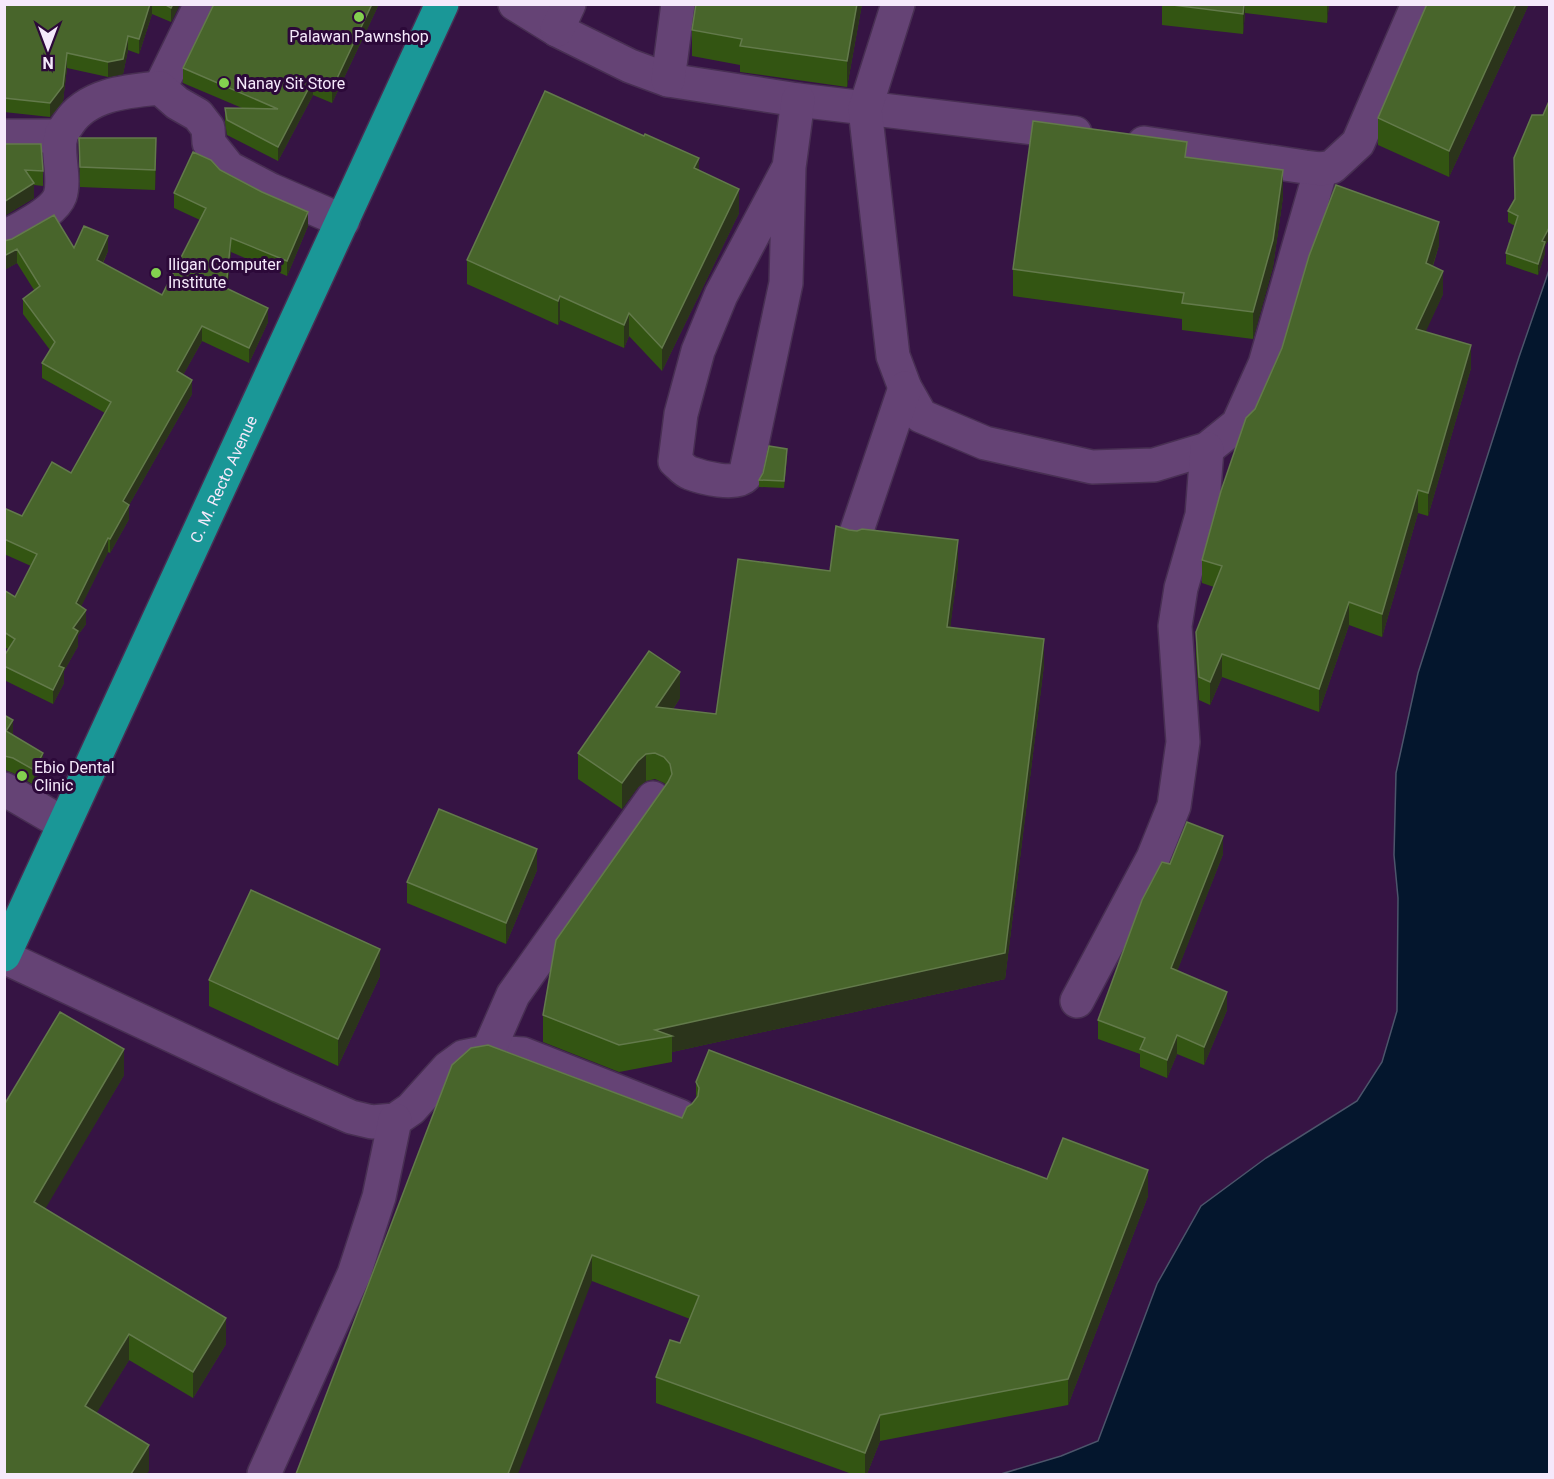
<svg xmlns="http://www.w3.org/2000/svg" width="1554" height="1479" viewBox="0 0 1554 1479" font-family="Roboto,sans-serif">
	<style>
		.water { fill: #04162d; stroke: #4c556b; stroke-width: 1.5 }
		.lines { fill: none; stroke-linecap: round; stroke-linejoin: round }
		.minor-casing { stroke: #482f53; stroke-width: 36 }
		.highway-casing { stroke: #482f53; stroke-width: 36 }
		.minor { stroke: #654375; stroke-width: 33 }
		.highway { stroke: #1a9797; stroke-width: 33 }
		.wall { fill: #335512 }
		.shaded-wall { fill: #2b341b }
		.building { fill: #48652b; stroke: #637a4b; stroke-width: 1.5 }
		.poi-dot { fill: #83d04f; stroke: #2c0939; stroke-width: 2 }
		.labels { text-anchor: middle; stroke-width: 6; stroke-linejoin: round; paint-order: stroke }
		.poi-label { font-size: 16px; fill: #f5e9fb; stroke: #2c0939; text-anchor: start }
		.street-label { font-size: 16px; fill: #f5e9fb; stroke: #2c0939 }
	</style>
	<rect width="100%" height="100%" fill="#361444"/>
	<path class="water" d="M1549,270V1474H1001L1061,1456L1098,1441L1157,1284L1201,1206L1266,1158L1357,1101L1382,1062L1397,1011L1398,898L1394,855L1396,773L1418,673L1519,357Z"/>
	<g class="lines">
		<g class="minor-casing">
			<g id="minor">
				<path d="M515,4L557,30L630,66L668,80L798,100L1075,133"/>
				<path d="M898,4L865,109L893,356L905,388L921,416L985,443L1092,467L1154,465L1207,449L1238,424L1265,364L1321,169"/>
				<path d="M557,30L569,4"/>
				<path d="M668,80L678,4"/>
				<path d="M160,88L201,4"/>
				<path d="M4,136H61"/>
				<path d="M1144,143L1305,167L1321,169L1332,167L1358,143L1418,4"/>
				<path d="M789,167L786,283L745,476C736,486 703,478 690,473C684,471 680,465 675,461L681,414L698,351L721,295L789,167L798,100"/>
				<path d="M4,237C19,230 54,212 60,196C66,178 56,152 61,136C62,132 66,127 68,124C87,94 127,91 160,88L177,103L198,115L208,128L209,143L229,168L271,190L343,221"/>
				<path d="M854,539L905,388"/>
				<path d="M4,789L64,824"/>
				<path d="M4,957L280,1086L351,1117L372,1122L395,1120L411,1109L448,1068L463,1057L488,1052L523,1054L680,1116"/>
				<path d="M1077,1001L1153,858L1174,806L1183,742L1175,626L1181,588L1202,515L1207,449"/>
				<path d="M488,1052L513,995L653,798"/>
				<path d="M264,1474L354,1274L379,1197L395,1120"/>
			</g>
		</g>
		<g class="highway-casing">
			<g id="highway">
				<path id="s1" d="M4,955L442,4"/>
			</g>
		</g>
		<use href="#minor" class="minor"/>
		<use href="#highway" class="highway"/>
	</g>
	<g class="wall">
		<path d="M4,4H180L171,22L152,14L139,54L128,50L123,74L108,77L67,68L63,101L50,117L4,112Z"/>
		<path d="M214,4H379L332,103L313,95L278,161L227,135L225,122V108H242L183,83V68Z"/>
		<path d="M862,4L847,87L740,72V65L692,56V30Z"/>
		<path d="M1162,4H1329L1327,23L1245,13L1243,34L1162,25Z"/>
		<path d="M1529,4L1449,177L1378,145V118Z"/>
		<path d="M1550,99V237L1545,246V253L1538,275L1506,264V253L1515,226L1508,222V211L1514,199L1543,115Z"/>
		<path d="M79,138L156,158L155,190L80,187Z"/>
		<path d="M4,144L43,171V186L34,185V198L4,216Z"/>
		<path d="M1187,157L1283,197L1273,267L1253,339L1182,330V319L1013,296V269Z"/>
		<path d="M220,170L308,226L287,276L231,252L227,289L268,322L249,363L202,341L183,375L192,394L129,505V519L110,553L108,552L81,606L86,624L78,635V646L64,671V683L53,704L4,680V656L8,649L4,647V590L15,597L31,566L4,554V508L22,516L71,473L105,413L42,378V363L50,350L23,314V299L34,290L17,263L4,270V241L108,251L103,263L162,295L200,220L174,208V193Z"/>
		<path d="M699,170L739,213L662,371L629,336L624,348L560,320L558,325L467,284V260Z"/>
		<path d="M1439,245L1433,266L1443,294L1425,332L1471,368L1428,516L1418,513L1382,637L1349,625L1319,712L1222,677L1210,705L1199,700L1196,655V632L1214,587L1202,583V560Z"/>
		<path d="M787,456L784,488L759,487V480Z"/>
		<path d="M849,530L958,567L950,627L1044,665L1005,979L672,1052V1062L619,1072L543,1042V1015L666,785L664,783L655,779L646,781L638,787L622,809L578,779V753L680,698L673,709L716,714L830,571Z"/>
		<path d="M4,715L13,735L43,768L34,785L13,773L5,770Z"/>
		<path d="M1223,854L1177,971L1227,1010L1204,1065L1177,1054L1167,1078L1140,1067V1054L1098,1039V1020L1170,864Z"/>
		<path d="M537,870L506,944L407,903V882Z"/>
		<path d="M380,976L338,1066L209,1006V980Z"/>
		<path d="M488,1045L682,1118L696,1098V1082L1047,1179L1148,1196L1068,1405L880,1441L867,1474H852L656,1403V1377L680,1343L690,1319L592,1281Z"/>
		<path d="M124,1075L45,1208L226,1344L193,1398L129,1360L96,1413L149,1471L4,1474V1105Z"/>
	</g>
	<g class="shaded-wall">
		<path d="M150,4H152V14L139,54V39Z"/>
		<path d="M173,4H180L171,22V8Z"/>
		<path d="M372,4H379L332,103V89Z"/>
		<path d="M857,4H862L847,87V61Z"/>
		<path d="M1244,4H1245V13L1243,34V14Z"/>
		<path d="M1327,4H1329L1327,23Z"/>
		<path d="M1516,4H1529L1449,177V151Z"/>
		<path d="M128,36V50L123,74L108,77V62Z"/>
		<path d="M67,53V68L63,101L50,117V103Z"/>
		<path d="M313,80V95L278,161V147Z"/>
		<path d="M156,138V158L155,190V170Z"/>
		<path d="M699,158V182L694,168Z"/>
		<path d="M1283,170V197L1273,267L1253,339V312Z"/>
		<path d="M34,183V198L4,216V202Z"/>
		<path d="M739,189V213L662,371V348Z"/>
		<path d="M308,212V226L287,276V261Z"/>
		<path d="M1439,222V245L1426,286V263Z"/>
		<path d="M1550,226V237L1545,246V253L1538,275V264L1542,241Z"/>
		<path d="M108,236V251L97,274V260Z"/>
		<path d="M231,238V252L226,303V288Z"/>
		<path d="M17,249V263L4,270V256Z"/>
		<path d="M1443,271V294L1416,353V329Z"/>
		<path d="M560,296V320L558,325V301Z"/>
		<path d="M268,308V322L249,363V348Z"/>
		<path d="M629,313V336L624,348V325Z"/>
		<path d="M202,326V341L177,386V371Z"/>
		<path d="M1471,345V368L1428,516V493Z"/>
		<path d="M192,380V394L129,505V519L110,553V539L123,501Z"/>
		<path d="M1418,490V513L1382,637V614Z"/>
		<path d="M108,538V552L76,617V603Z"/>
		<path d="M958,540V567L947,653V627Z"/>
		<path d="M1349,602V625L1319,712V689Z"/>
		<path d="M86,610V624L78,635V646L64,671V683L53,704V690L59,666L73,628Z"/>
		<path d="M1044,639V665L1005,979L672,1052V1036L655,1030Z"/>
		<path d="M1222,654V677L1210,705V682Z"/>
		<path d="M680,672V698L656,734V707Z"/>
		<path d="M13,720V735L6,746V731Z"/>
		<path d="M43,753V768L34,785V770Z"/>
		<path d="M646,754V781L638,787L622,809V783L638,761Z"/>
		<path d="M1223,836V854L1171,987V968Z"/>
		<path d="M537,849V870L506,944V923Z"/>
		<path d="M380,949V976L338,1066V1039Z"/>
		<path d="M1227,992V1010L1204,1065V1047Z"/>
		<path d="M1177,1035V1054L1167,1078V1060Z"/>
		<path d="M124,1049V1075L34,1228V1202Z"/>
		<path d="M1148,1170V1196L1068,1405V1379Z"/>
		<path d="M592,1255V1281L518,1474H508Z"/>
		<path d="M226,1318V1344L193,1398V1372Z"/>
		<path d="M129,1334V1360L85,1432V1406Z"/>
		<path d="M880,1415V1441L867,1474H865V1453Z"/>
		<path d="M149,1445V1471L147,1474H131Z"/>
	</g>
	<g class="building">
		<path d="M4,4H150L139,39L128,36L123,59L108,62L67,53L63,86L50,103L4,98Z"/>
		<path d="M164,4H173L171,8Z"/>
		<path d="M214,4H372L332,89L313,80L278,147L227,120L225,108L278,109L183,68Z"/>
		<path d="M696,4H857L847,61L740,46L742,39L692,30Z"/>
		<path d="M1165,4H1244L1243,14Z"/>
		<path d="M1427,4H1516L1449,151L1378,118Z"/>
		<path d="M545,91L644,136L645,134L699,158L694,168L739,189L662,348L629,313L624,325L560,296L558,301L467,260Z"/>
		<path d="M1550,99V226L1542,241L1545,242L1538,264L1506,253L1518,216L1508,211L1515,199L1514,158L1532,115H1543Z"/>
		<path d="M1033,121L1187,142L1185,157L1283,170L1273,240L1253,312L1182,303L1184,293L1013,269Z"/>
		<path d="M79,138H156L155,170L80,167Z"/>
		<path d="M4,144H41L43,171L25,170L34,183L4,202Z"/>
		<path d="M193,152L211,160L220,170L262,192L308,212L287,261L231,238L226,288L268,308L249,348L202,326L177,371L192,380L123,501L129,505L110,539L108,538L76,603L86,610L73,628L78,631L59,666L64,668L53,690L4,666V656L15,639L4,632V590L15,597L37,554L4,539V508L22,516L52,462L71,473L111,402L42,363L55,342L23,299L40,286L17,249L4,256V241L12,239L54,215L74,248L84,226L108,236L97,260L162,295L206,208L174,193Z"/>
		<path d="M1336,185L1439,222L1426,263L1443,271L1416,329L1471,345L1428,493L1418,490L1382,614L1349,602L1319,689L1222,654L1210,682L1199,677L1196,632L1222,566L1202,560L1221,491L1246,418L1255,409L1282,348L1309,256Z"/>
		<path d="M769,446L787,449L784,481L759,480L763,473Z"/>
		<path d="M836,526L849,530L857,531L862,529L958,540L947,627L1044,639L1005,953L655,1030L672,1036L619,1045L543,1015L556,940L668,782L672,774L670,764L664,757L655,753L646,754L638,761L622,783L578,753L649,651L680,672L656,707L716,714L738,559L830,571Z"/>
		<path d="M4,715L13,720L6,731L43,753L34,770L13,758L4,756Z"/>
		<path d="M439,809L537,849L506,923L407,882Z"/>
		<path d="M1187,822L1223,836L1171,968L1227,992L1204,1047L1177,1035L1167,1060L1140,1049L1145,1038L1098,1020L1142,900L1162,862L1170,864Z"/>
		<path d="M251,890L380,949L338,1039L209,980Z"/>
		<path d="M60,1012L124,1049L34,1202L226,1318L193,1372L129,1334L85,1406L149,1445L131,1474H4V1105Z"/>
		<path d="M488,1045L682,1118L687,1107L692,1104L698,1096L699,1088L696,1082L709,1050L1047,1179L1063,1138L1148,1170L1068,1379L880,1415L865,1453L656,1377L670,1340L680,1343L699,1296L592,1255L508,1474H296L452,1065L471,1048Z"/>
	</g>
	<g class="poi-dot">
		<circle cx="359" cy="17" r="6"/>
		<circle cx="224" cy="83" r="6"/>
		<circle cx="156" cy="273" r="6"/>
		<circle cx="22" cy="776" r="6"/>
	</g>
	<g class="labels">
		<g class="poi-label">
			<text x="359" y="42" text-anchor="middle">Palawan Pawnshop</text>
			<text x="236" y="89">Nanay Sit Store</text>
			<text x="168" y="270">Iligan Computer<tspan x="168" dy="18">Institute</tspan></text>
			<text x="34" y="773">Ebio Dental<tspan x="34" dy="18">Clinic</tspan></text>
		</g>
		<g class="street-label">
			<text dy="6" stroke="none"><textPath href="#s1" startOffset="524">C. M. Recto Avenue</textPath></text>
		</g>
	</g>
	<rect width="1554" height="1479" fill="none" stroke="#f5e9fb" stroke-width="12"/>
	<g transform="translate(48 48) rotate(180)" stroke="#2c0939" stroke-width="4.5" paint-order="stroke">
	<path d="M0-4.5L10 22L0 15L-10 22Z" fill="#f5e9fb"/>
	<text y="-9" font-size="16" font-weight="bold" text-anchor="middle" fill="#f5e9fb">N</text>
	</g>
</svg>
